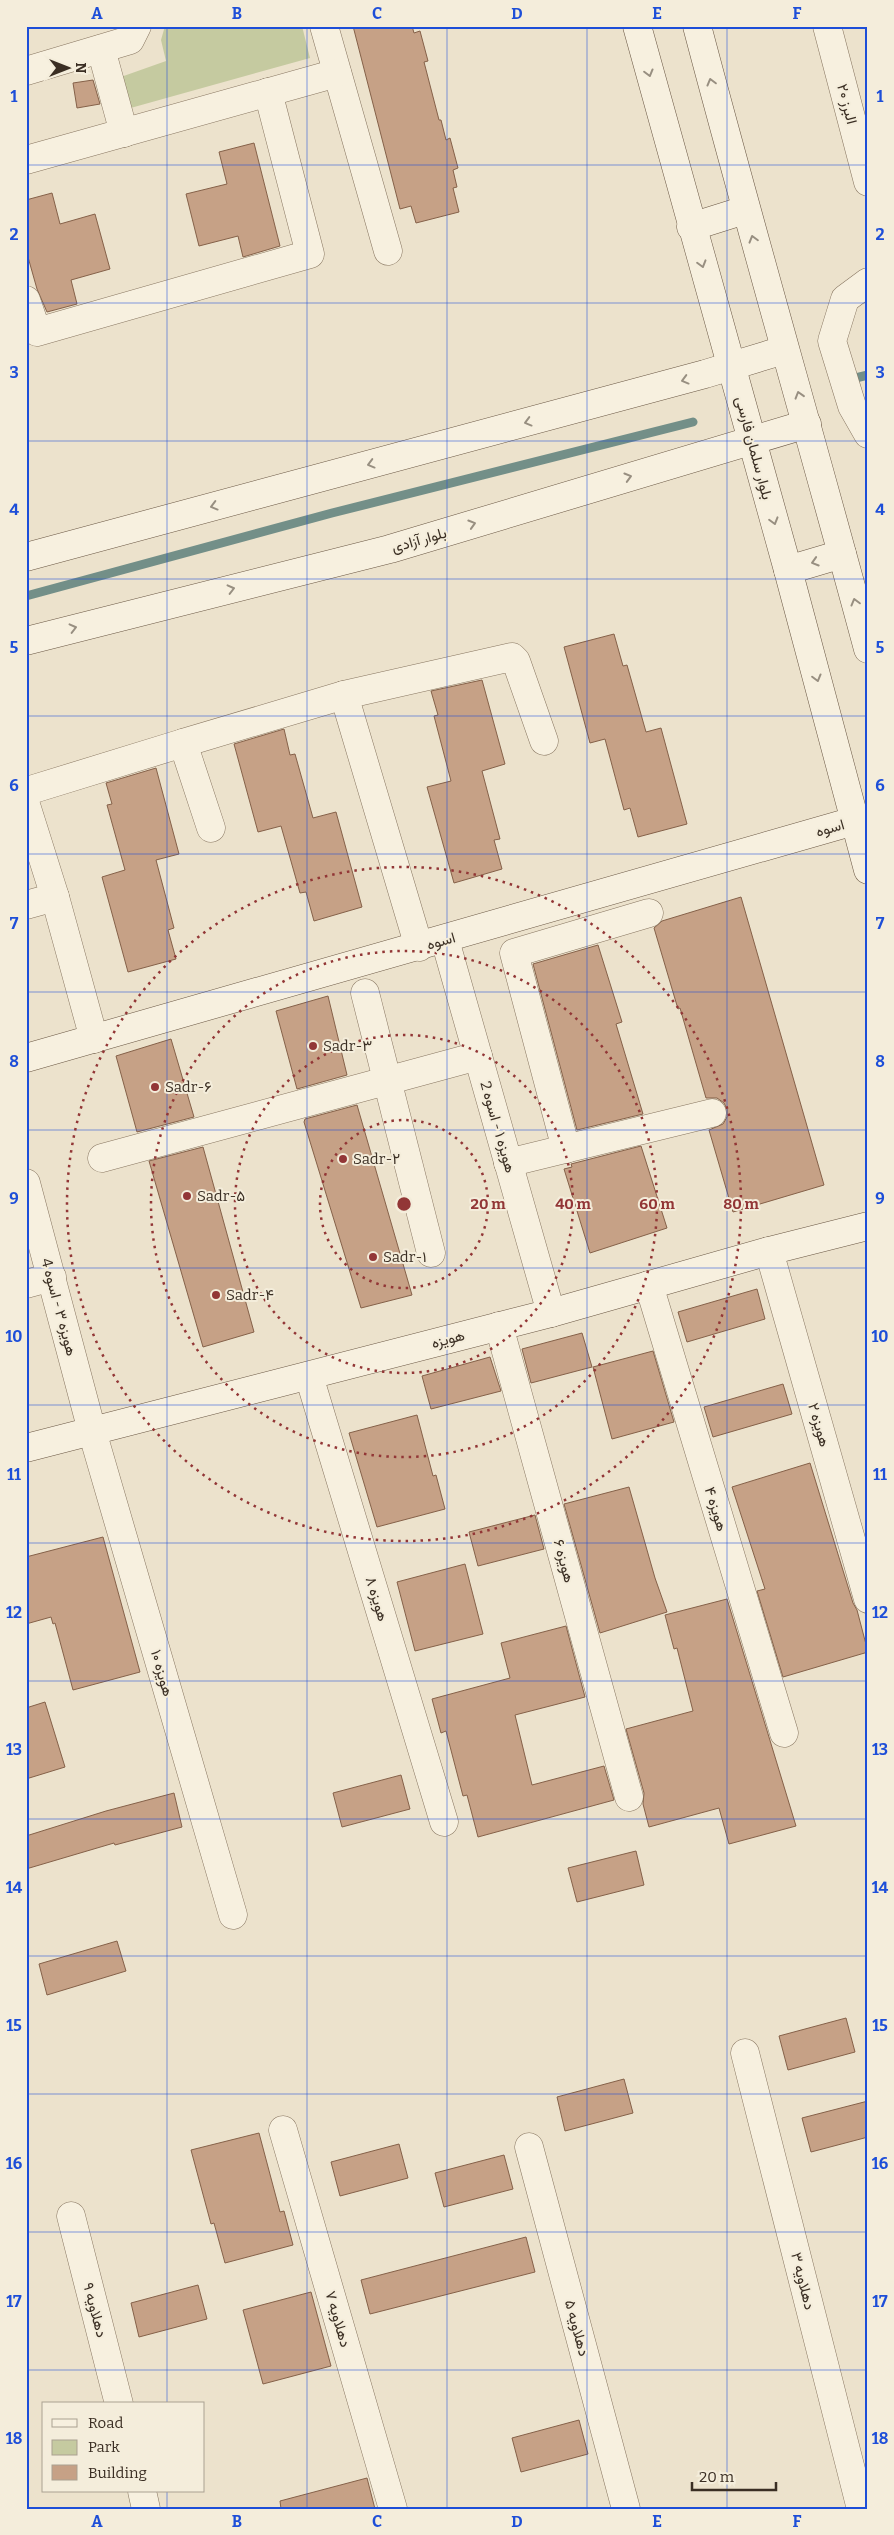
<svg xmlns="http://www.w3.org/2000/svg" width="894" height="2535" viewBox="0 0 894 2535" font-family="Bitter,Vazirmatn,serif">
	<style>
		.green { fill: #c5caa0 }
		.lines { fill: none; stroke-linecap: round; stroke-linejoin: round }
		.stream { stroke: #738f88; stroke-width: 9 }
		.building { fill: #c6a186; stroke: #856149 }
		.street-casing { stroke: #887661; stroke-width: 29 }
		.secondary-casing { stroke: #6a5744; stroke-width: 29 }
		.street { stroke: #f7f0df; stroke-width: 28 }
		.secondary { stroke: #f7f0df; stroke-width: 28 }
		.oneway { stroke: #988f81 }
		.grid { fill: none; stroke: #1d4ed8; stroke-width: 1; stroke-opacity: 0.55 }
		.ring { fill: none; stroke: #923636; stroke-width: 2.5; stroke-dasharray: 2.5 5 }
		.poi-dot { fill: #923636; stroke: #f4eddb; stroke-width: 2 }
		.labels { text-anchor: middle; stroke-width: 4; stroke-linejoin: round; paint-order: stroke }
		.street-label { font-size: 15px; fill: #3a2e23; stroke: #f4eddb }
		.poi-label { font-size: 15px; fill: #3a2e23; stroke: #f4eddb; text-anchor: start }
		.centre { fill: #923636; stroke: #f4eddb; stroke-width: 2.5 }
		.ring-label { font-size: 15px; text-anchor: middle; font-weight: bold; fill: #923636; stroke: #f4eddb; stroke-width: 4; stroke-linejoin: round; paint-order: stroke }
		.neatline { fill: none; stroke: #1d4ed8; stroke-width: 2 }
		.grid-label { font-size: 16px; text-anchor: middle; font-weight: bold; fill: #1d4ed8 }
	</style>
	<rect width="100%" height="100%" fill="#ece2cc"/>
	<path class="green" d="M165,26H302L310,58L127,109L118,78L166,61L161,40Z"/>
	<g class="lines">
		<g class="stream">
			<path d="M847,380L868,375"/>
			<path d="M26,596L332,513L693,422"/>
		</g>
	</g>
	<g class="building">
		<path d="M353,26H412L414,33L420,31L428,61L424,62L439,120H441L446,140L450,138L458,168L453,170L457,187L453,188L459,212L416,223L411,206L400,209Z"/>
		<path d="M93,80L100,104L77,108L73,83Z"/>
		<path d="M254,143L280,246L243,257L238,236L199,246L186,194L227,184L219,152Z"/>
		<path d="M52,193L60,224L95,214L110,269L71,280L77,304L47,312L37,289L26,250V200Z"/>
		<path d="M614,634L623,666L627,665L646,732L661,728L687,824L638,837L630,808L624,810L605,739L590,743L564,647Z"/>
		<path d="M482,680L505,764L482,771L500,839L494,840L502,869L454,883L427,787L451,781L434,716L438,715L431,691Z"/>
		<path d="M284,729L290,755L295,754L313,818L336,812L362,907L314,921L306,892L300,893L281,826L258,832L234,744Z"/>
		<path d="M156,768L179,854L156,860L174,928L168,930L176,959L128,972L102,877L125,870L107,805L112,804L106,783Z"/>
		<path d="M741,897L824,1185L733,1212L709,1130L723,1124L727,1117V1109L724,1103L717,1098H706L680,1008L678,1009L654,928L662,921Z"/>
		<path d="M598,945L622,1022L616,1024L643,1114L577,1130L533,964Z"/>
		<path d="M328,996L347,1075L297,1089L276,1011Z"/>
		<path d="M171,1039L194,1117L137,1132L116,1056Z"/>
		<path d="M357,1105L412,1295L361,1308L304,1122L305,1119Z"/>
		<path d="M641,1146L667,1228L590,1253L564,1169L572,1167L571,1164Z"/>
		<path d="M203,1147L254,1332L203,1347L149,1161Z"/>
		<path d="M757,1289L765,1319L687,1342L678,1312Z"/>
		<path d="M582,1333L592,1367L531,1383L522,1349Z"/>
		<path d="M653,1351L674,1422L612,1439L593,1367Z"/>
		<path d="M490,1357L501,1391L431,1409L422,1376Z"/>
		<path d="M783,1384L792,1414L713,1437L704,1407Z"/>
		<path d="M417,1415L433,1476L436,1475L445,1509L377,1527L349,1433Z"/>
		<path d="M810,1463L853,1603L857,1610L868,1652L783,1677L757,1591L765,1589L732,1487Z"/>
		<path d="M629,1487L655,1578L667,1612L600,1633L564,1504Z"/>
		<path d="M535,1515L544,1549L478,1566L469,1532Z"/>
		<path d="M103,1537L140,1672L73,1690L55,1623L53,1624L51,1617L26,1624V1557Z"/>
		<path d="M465,1564L483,1634L415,1651L397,1582Z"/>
		<path d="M727,1599L796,1826L729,1844L719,1808L649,1827L643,1804L644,1793L626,1729L693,1711L677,1648L674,1649L665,1615Z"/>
		<path d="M566,1626L585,1697L515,1715L532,1785L604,1766L614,1800L478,1837L467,1795L463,1796L446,1731L441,1733L432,1699L510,1678L501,1643Z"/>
		<path d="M45,1702L65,1767L26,1779V1708Z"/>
		<path d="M401,1775L410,1809L342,1827L333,1793Z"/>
		<path d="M174,1793L182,1827L115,1845L114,1843L26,1869V1836L106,1811Z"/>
		<path d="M636,1851L644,1885L577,1902L568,1868Z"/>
		<path d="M117,1941L126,1971L47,1995L39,1964Z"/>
		<path d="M846,2018L855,2052L788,2070L779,2036Z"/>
		<path d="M624,2079L633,2113L565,2131L557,2097Z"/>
		<path d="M868,2101V2137L811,2152L802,2118Z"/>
		<path d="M259,2133L280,2212L284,2211L293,2245L225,2263L214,2223L211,2224L191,2150Z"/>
		<path d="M399,2144L408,2178L340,2196L331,2162Z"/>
		<path d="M504,2155L513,2189L444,2207L435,2173Z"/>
		<path d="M526,2237L535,2272L370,2314L361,2280Z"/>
		<path d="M198,2285L207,2319L139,2337L131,2303Z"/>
		<path d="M311,2292L331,2366L263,2384L243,2310Z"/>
		<path d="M579,2420L588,2454L521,2472L512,2438Z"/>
		<path d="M367,2478L375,2509H281L280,2501Z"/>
	</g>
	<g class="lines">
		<g class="street-casing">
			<g id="street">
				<path d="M324,26L388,251"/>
				<path d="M827,26L868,182"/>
				<path d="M101,49L124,133"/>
				<path d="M26,71L130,40L137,26"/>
				<path d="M26,160L337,73"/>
				<path d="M868,282L845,299L832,341L852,406L868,434"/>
				<path d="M26,300L37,332L310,254L268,92"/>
				<path d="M26,793L27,791L183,743"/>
				<path d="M26,805L55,897L94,1039"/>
				<path d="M211,828L183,743L344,695"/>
				<path d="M26,905L55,897"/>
				<path d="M445,940L551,1313"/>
				<path d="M419,947L344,695L512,657L516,661L544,741"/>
				<path d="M365,993L431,1253"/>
				<path d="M566,1149L514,953L649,913"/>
				<path d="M102,1158L478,1056"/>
				<path d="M508,1163L712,1113"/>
				<path d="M26,1183L92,1431L233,1915"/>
				<path d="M769,1251L868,1599"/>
				<path d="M26,1284L52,1277"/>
				<path d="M649,1285L784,1733"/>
				<path d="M499,1326L629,1797"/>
				<path d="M309,1376L444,1822"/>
				<path d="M745,2053L861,2509"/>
				<path d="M283,2130L393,2509"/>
				<path d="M529,2147L626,2509"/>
				<path d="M71,2216L119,2404"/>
				<path d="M142,2491L146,2509"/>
			</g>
		</g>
		<g class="secondary-casing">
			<g id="secondary">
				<path d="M637,26L788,570L868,870"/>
				<path d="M697,26C752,235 812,441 868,649"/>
				<path d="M691,227L745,210"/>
				<path d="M26,557L705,374L784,350"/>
				<path d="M788,570L842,554"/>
				<path d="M26,641L390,549L807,424"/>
				<path d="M26,1058L854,821"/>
				<path d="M26,1448L551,1313L769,1251L868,1226"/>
			</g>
		</g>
		<use href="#street" class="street"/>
		<use href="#secondary" class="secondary"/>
	</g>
	<defs><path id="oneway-chevron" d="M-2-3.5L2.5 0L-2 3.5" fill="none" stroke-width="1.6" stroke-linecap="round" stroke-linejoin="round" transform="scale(1.25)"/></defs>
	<g class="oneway">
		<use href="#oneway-chevron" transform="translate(649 73) rotate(75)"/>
		<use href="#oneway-chevron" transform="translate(711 82) rotate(-105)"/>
		<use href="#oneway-chevron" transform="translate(753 239) rotate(-106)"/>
		<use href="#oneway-chevron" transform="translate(702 264) rotate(74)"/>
		<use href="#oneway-chevron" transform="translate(685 380) rotate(165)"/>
		<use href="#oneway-chevron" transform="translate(799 395) rotate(-107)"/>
		<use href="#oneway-chevron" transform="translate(528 422) rotate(165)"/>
		<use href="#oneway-chevron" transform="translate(371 464) rotate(165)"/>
		<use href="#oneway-chevron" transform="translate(628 477) rotate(-16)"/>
		<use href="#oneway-chevron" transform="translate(214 506) rotate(165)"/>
		<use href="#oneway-chevron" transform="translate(774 521) rotate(74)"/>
		<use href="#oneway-chevron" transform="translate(472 524) rotate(-17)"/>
		<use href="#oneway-chevron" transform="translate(815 562) rotate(163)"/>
		<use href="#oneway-chevron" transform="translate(231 589) rotate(-14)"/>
		<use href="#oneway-chevron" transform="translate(855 602) rotate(-105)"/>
		<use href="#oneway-chevron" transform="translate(73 628) rotate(-14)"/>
		<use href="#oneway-chevron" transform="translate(817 678) rotate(75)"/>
	</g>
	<path class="grid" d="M167,26V2404M307,26V2509M447,26V2509M587,26V2509M727,26V2509M26,165H868M26,303H868M26,441H868M26,579H868M26,716H868M26,854H868M26,992H868M26,1130H868M26,1268H868M26,1405H868M26,1543H868M26,1681H868M26,1819H868M26,1956H868M26,2094H868M26,2232H868M26,2370H868M167,2491V2509"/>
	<g class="ring">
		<circle cx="404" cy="1204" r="84"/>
		<circle cx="404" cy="1204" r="169"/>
		<circle cx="404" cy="1204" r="253"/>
		<circle cx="404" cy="1204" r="337"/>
	</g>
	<g class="poi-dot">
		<circle cx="313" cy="1046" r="5"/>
		<circle cx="155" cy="1087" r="5"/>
		<circle cx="343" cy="1159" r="5"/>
		<circle cx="187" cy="1196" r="5"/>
		<circle cx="373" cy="1257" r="5"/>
		<circle cx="216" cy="1295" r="5"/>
	</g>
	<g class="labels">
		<g class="street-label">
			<text transform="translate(847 104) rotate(75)" y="5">البرز ۲۰</text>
			<text transform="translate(754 448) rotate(75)" y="5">بلوار سلمان فارسی</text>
			<text transform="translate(419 540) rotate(-16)" y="5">بلوار آزادی</text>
			<text transform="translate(830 828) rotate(-16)" y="5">اسوه</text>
			<text transform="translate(441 941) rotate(-16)" y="5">اسوه</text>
			<text transform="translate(498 1127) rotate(74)" y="5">هویزه ۱ - اسوه 2</text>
			<text transform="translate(59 1307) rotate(75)" y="5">هویزه ۳ - اسوه 4</text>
			<text transform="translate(448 1339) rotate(-15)" y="5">هویزه</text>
			<text transform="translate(819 1425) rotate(74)" y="5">هویزه ۲</text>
			<text transform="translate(716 1509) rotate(73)" y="5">هویزه ۴</text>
			<text transform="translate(564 1561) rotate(75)" y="5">هویزه ۶</text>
			<text transform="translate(377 1599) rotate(73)" y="5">هویزه ۸</text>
			<text transform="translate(162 1673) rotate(74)" y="5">هویزه ۱۰</text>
			<text transform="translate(803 2281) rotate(76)" y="5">دهلاویه ۳</text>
			<text transform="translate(95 2310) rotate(75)" y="5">دهلاویه ۹</text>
			<text transform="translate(338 2319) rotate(74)" y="5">دهلاویه ۷</text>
			<text transform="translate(577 2328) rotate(75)" y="5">دهلاویه ۵</text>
		</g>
		<g class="poi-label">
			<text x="323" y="1051">Sadr-۳</text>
			<text x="165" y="1092">Sadr-۶</text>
			<text x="353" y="1164">Sadr-۲</text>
			<text x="197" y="1201">Sadr-۵</text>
			<text x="383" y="1262">Sadr-۱</text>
			<text x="226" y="1300">Sadr-۴</text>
		</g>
	</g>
	<circle cx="404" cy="1204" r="8" class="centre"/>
	<g class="ring-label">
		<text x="488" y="1209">20 m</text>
		<text x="573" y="1209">40 m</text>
		<text x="657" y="1209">60 m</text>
		<text x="741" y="1209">80 m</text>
	</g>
	<rect width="894" height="2535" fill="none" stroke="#f4eddb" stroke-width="55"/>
	<rect x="42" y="2402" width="162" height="90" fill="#f4eddb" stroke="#aaa191"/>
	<rect x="52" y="2419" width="25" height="8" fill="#f7f0df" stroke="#aaa191"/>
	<text x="88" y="2428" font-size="15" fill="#3a2e23">Road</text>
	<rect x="52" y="2440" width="25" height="15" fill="#c5caa0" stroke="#aaa191"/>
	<text x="88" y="2452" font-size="15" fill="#3a2e23">Park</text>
	<rect x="52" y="2465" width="25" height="15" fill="#c6a186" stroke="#aaa191"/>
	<text x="88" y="2478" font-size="15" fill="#3a2e23">Building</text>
	<g transform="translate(68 68) rotate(90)" stroke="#f4eddb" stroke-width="4" paint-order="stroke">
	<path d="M0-4L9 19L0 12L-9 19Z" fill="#3a2e23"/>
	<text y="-8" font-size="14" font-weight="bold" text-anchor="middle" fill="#3a2e23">N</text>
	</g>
	<path d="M692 2482v8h84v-8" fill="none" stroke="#3a2e23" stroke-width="2.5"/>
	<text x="699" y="2482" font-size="15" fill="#3a2e23" stroke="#f4eddb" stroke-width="4" paint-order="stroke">20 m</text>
	<rect x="28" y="28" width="838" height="2480" class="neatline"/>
	<g class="grid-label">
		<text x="97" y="19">A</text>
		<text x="237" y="19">B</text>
		<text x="377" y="19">C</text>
		<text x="517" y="19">D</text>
		<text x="657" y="19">E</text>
		<text x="797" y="19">F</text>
		<text x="14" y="102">1</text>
		<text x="880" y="102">1</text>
		<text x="14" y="240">2</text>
		<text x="880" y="240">2</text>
		<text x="14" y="378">3</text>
		<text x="880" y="378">3</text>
		<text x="14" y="515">4</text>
		<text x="880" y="515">4</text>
		<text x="14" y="653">5</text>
		<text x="880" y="653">5</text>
		<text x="14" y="791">6</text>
		<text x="880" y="791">6</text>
		<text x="14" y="929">7</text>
		<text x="880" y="929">7</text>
		<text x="14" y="1067">8</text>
		<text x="880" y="1067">8</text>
		<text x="14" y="1204">9</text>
		<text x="880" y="1204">9</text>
		<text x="14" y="1342">10</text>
		<text x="880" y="1342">10</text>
		<text x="14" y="1480">11</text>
		<text x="880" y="1480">11</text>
		<text x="14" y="1618">12</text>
		<text x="880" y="1618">12</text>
		<text x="14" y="1755">13</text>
		<text x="880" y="1755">13</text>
		<text x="14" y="1893">14</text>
		<text x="880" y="1893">14</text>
		<text x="14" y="2031">15</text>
		<text x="880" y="2031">15</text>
		<text x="14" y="2169">16</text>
		<text x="880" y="2169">16</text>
		<text x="14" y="2307">17</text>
		<text x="880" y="2307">17</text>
		<text x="14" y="2444">18</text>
		<text x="880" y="2444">18</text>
		<text x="97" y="2527">A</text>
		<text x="237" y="2527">B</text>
		<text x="377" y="2527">C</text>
		<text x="517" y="2527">D</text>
		<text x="657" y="2527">E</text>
		<text x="797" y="2527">F</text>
	</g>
</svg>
